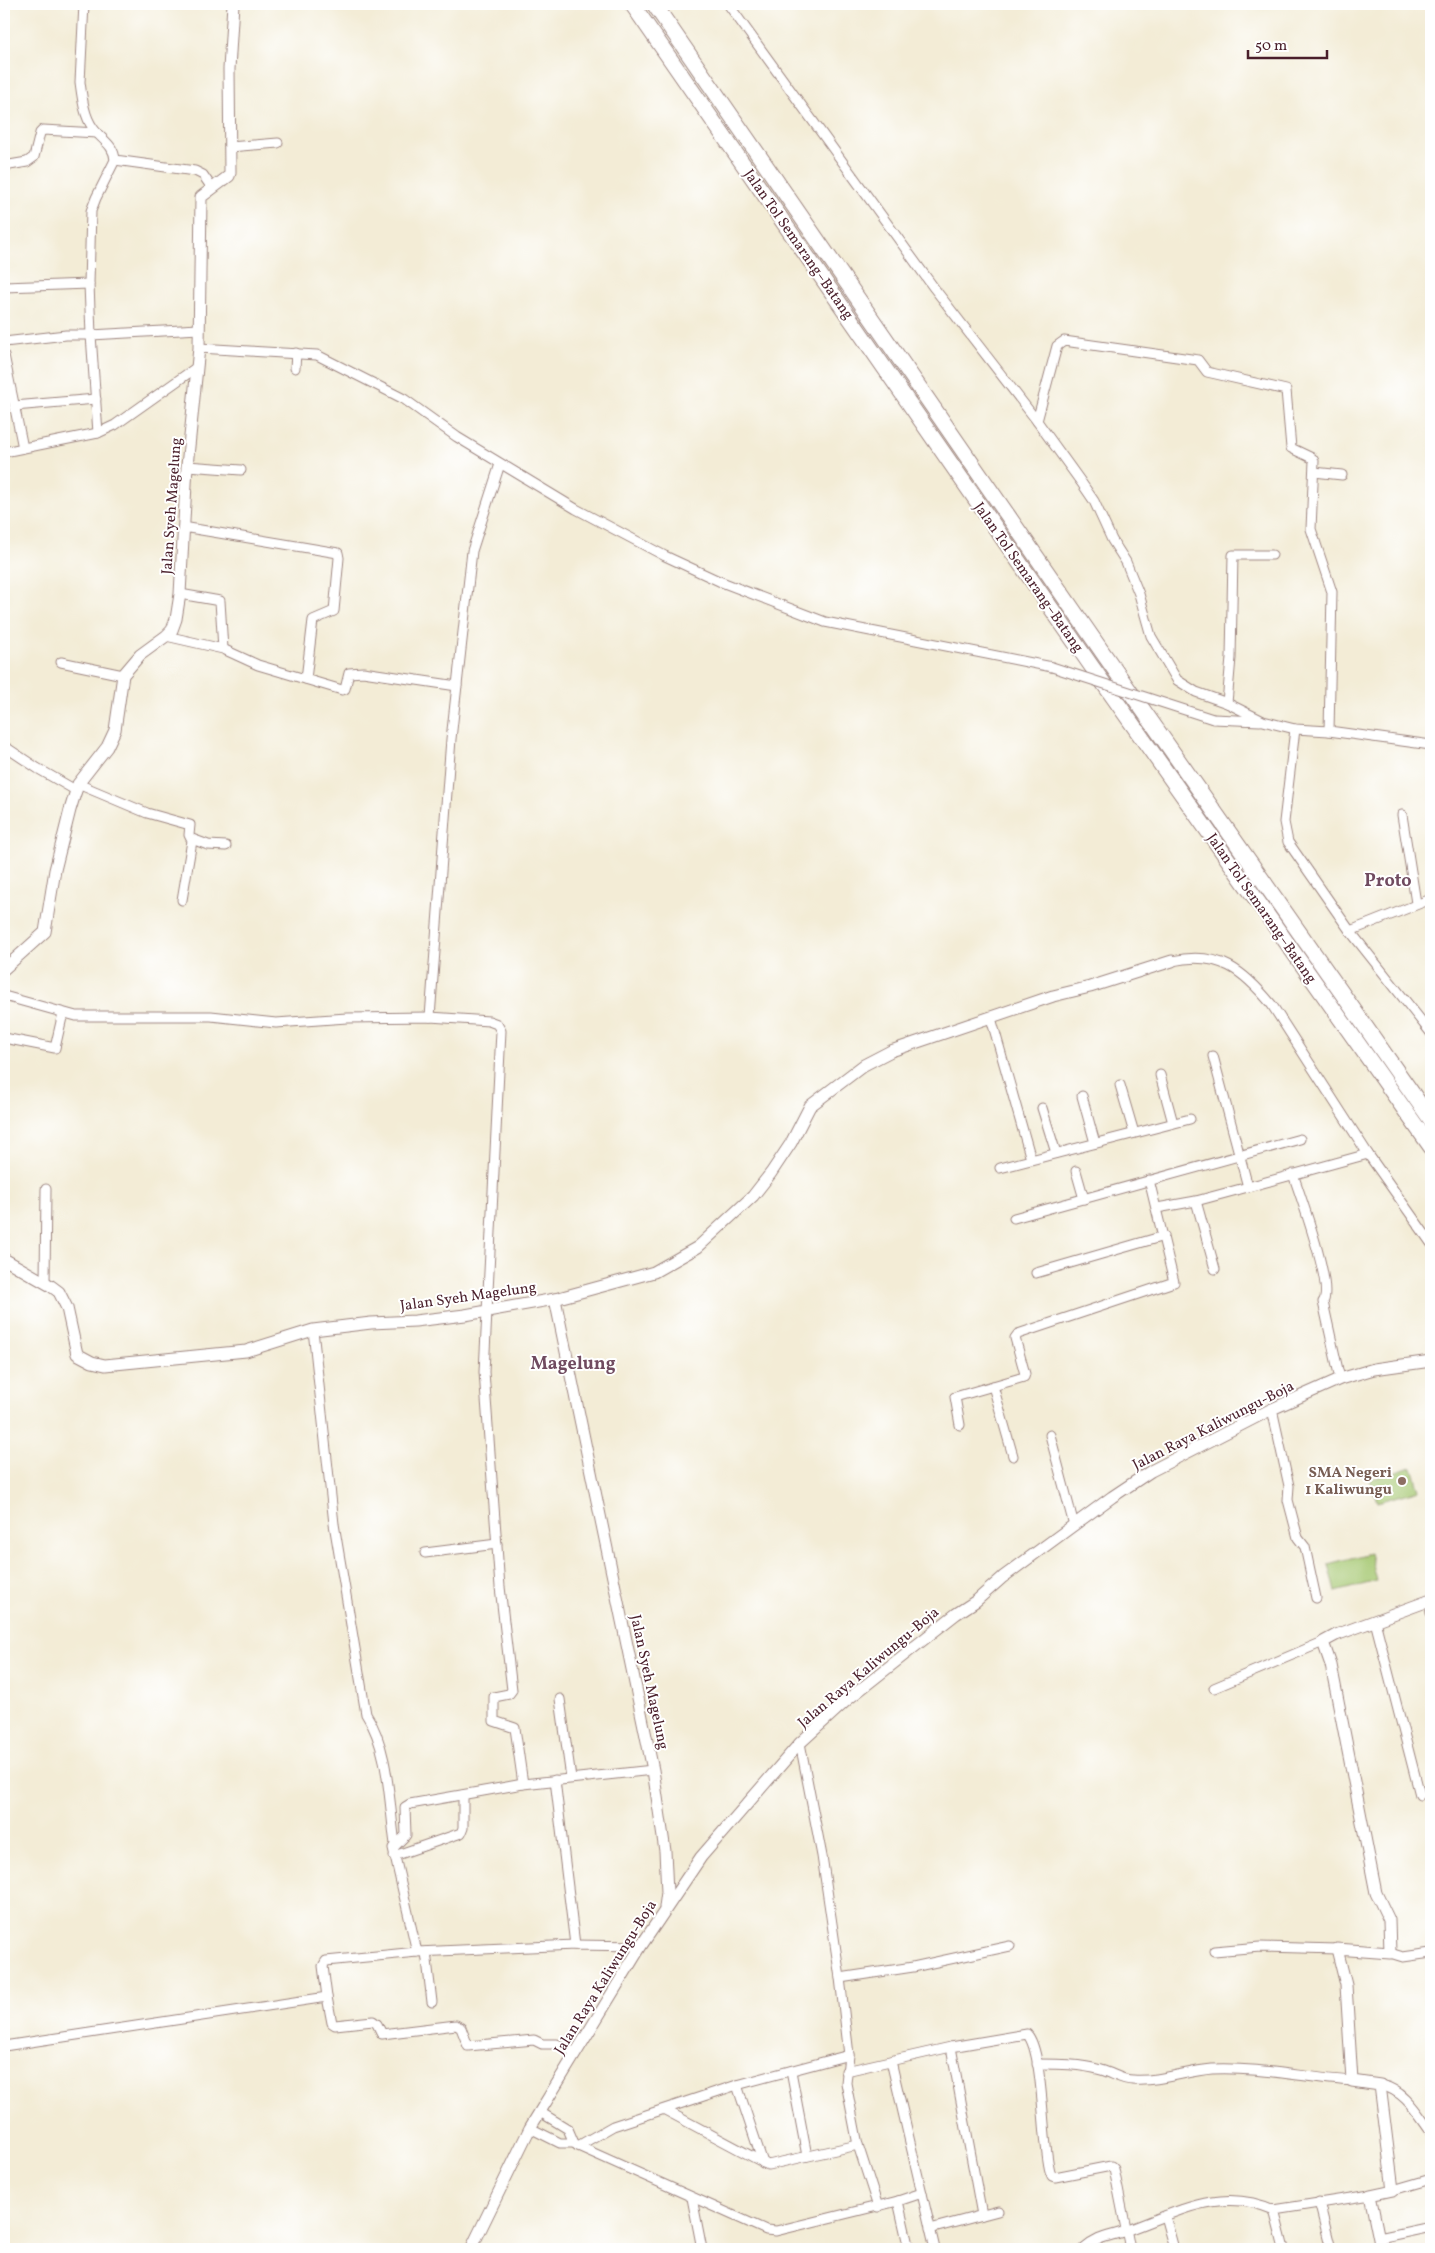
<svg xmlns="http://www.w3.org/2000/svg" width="1435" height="2253" viewBox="0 0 1435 2253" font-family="Vollkorn,serif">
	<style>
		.grass { fill: #a6c872; stroke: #78744e }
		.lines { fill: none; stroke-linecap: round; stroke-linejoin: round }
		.street-casing { stroke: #9e8680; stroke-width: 11 }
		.secondary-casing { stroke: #9e8680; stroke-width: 13 }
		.highway-casing { stroke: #9e8680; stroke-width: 17 }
		.street { stroke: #fff; stroke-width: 9 }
		.secondary { stroke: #fff; stroke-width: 11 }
		.highway { stroke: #fff; stroke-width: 15 }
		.street-bridge-casing { stroke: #9e8680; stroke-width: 11; stroke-linecap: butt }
		.street-bridge { stroke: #fff; stroke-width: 9 }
		.education-dot { fill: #8d6e63; stroke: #fff; stroke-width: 2 }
		.labels { text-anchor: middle; stroke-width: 4; stroke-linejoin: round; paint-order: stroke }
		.street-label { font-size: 15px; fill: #4a1f2b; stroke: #fff }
		.education-label { font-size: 15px; font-weight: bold; fill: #785e54; stroke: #fff; text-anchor: end }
		.quarter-label { font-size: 18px; font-weight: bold; fill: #704b60; stroke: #fff }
	</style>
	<rect width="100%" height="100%" fill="#fff"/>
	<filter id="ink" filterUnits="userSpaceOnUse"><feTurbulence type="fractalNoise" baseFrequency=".02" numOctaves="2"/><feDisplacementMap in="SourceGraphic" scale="10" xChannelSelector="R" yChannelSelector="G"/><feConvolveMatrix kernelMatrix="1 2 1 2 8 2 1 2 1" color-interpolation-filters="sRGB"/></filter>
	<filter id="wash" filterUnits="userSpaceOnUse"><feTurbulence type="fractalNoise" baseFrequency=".0096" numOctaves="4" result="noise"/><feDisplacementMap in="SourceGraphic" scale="20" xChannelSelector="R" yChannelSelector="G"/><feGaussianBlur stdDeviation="1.12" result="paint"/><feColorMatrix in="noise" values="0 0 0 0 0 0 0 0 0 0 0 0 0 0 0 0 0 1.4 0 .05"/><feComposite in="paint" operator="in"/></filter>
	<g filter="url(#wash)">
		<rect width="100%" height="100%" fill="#f3ecd6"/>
		<g class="grass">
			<path d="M1412,1467L1419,1490L1377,1502L1370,1479Z"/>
			<path d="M1370,1553L1377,1581L1335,1592L1328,1564Z"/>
		</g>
	</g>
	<g filter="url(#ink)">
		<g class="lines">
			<g class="street-casing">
				<g id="street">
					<path d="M84,4L80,82C82,97 84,116 93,128C101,140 114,144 115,160L96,198L91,211L89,284L91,335L199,329"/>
					<path d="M728,4L934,288L1037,421L1081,482L1094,501L1112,540L1126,562L1139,594L1151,636L1177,680L1196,692L1227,703L1263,721L1295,729L1329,731L1431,745"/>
					<path d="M230,147L278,143"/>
					<path d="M115,160L195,171L203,175L212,188"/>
					<path d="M4,166L27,162L34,157L40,133L43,130L97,133"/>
					<path d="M4,287L89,284"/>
					<path d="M4,342L66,335H91L98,433"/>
					<path d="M199,348L317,355L404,399L457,437L576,509L665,556L719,581L825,622L1052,667"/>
					<path d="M4,355L23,448"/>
					<path d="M295,368L296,353"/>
					<path d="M14,406L96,399"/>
					<path d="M1037,421L1057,346L1064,341L1198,360L1207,372L1286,390L1291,448L1312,458L1314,461L1311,529L1332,592L1329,731"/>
					<path d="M4,452L98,433L115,425L197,367"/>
					<path d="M187,466L241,470"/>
					<path d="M1314,472L1342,475"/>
					<path d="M183,527L338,553L339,558L334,611L313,620L306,679"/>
					<path d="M180,594L220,601L223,649"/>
					<path d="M166,636L223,649L258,665L342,690L345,689L349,673L363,672L457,686"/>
					<path d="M61,662L123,675"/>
					<path d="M1227,703L1231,658L1233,555H1272"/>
					<path d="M1213,719L1260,721"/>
					<path d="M1295,729L1284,822L1288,842L1350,931L1431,1033"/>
					<path d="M4,746L37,768L77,791"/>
					<path d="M78,784L147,813L190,825L189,835L192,841L182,900"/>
					<path d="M1402,815L1416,903"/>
					<path d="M192,839L208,845L226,846"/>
					<path d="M1350,931L1431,899"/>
					<path d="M1172,961C1219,950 1244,971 1272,1005L1368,1154L1431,1243"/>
					<path d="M4,996L76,1016H211L276,1023L347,1018L430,1017L489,1021L497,1024L501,1031L484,1372L500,1587L512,1690L509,1694L494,1697V1721L515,1728L523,1784"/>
					<path d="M430,1017L451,739L472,551L500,464"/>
					<path d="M991,1018L1031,1159"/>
					<path d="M4,1038L55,1048L63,1013"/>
					<path d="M1213,1056L1248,1187L1368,1154"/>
					<path d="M1160,1075L1173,1123"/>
					<path d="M1120,1085L1134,1133"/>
					<path d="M1082,1096L1095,1143"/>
					<path d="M1042,1108L1056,1153"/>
					<path d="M1000,1168L1190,1119"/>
					<path d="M1076,1171L1084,1199"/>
					<path d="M1293,1174C1300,1195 1334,1288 1323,1302L1340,1379"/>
					<path d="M1196,1201L1215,1269"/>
					<path d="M1157,1208L1196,1201L1248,1187"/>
					<path d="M1014,1218L1300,1139"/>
					<path d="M1036,1273L1164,1236"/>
					<path d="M45,1283L46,1189"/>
					<path d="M313,1330L334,1524L366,1714C389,1749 389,1802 395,1844"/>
					<path d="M993,1386L1013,1456"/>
					<path d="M1272,1409L1289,1486L1288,1500L1298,1538L1305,1547L1316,1598"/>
					<path d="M960,1425L955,1397L1024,1377L1025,1374L1015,1338L1018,1334L1174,1282L1149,1180"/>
					<path d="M1050,1435L1074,1525"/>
					<path d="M425,1553L497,1544"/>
					<path d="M1429,1601L1431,1613"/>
					<path d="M1375,1621L1420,1795"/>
					<path d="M1214,1688L1323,1642"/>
					<path d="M560,1699L571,1778"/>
					<path d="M800,1743L822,1856L840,1978L849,2055L846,2083L858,2145L878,2207"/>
					<path d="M555,1780L575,1945"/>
					<path d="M394,1856L461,1833L463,1828V1795"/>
					<path d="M641,1946L575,1945L417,1952L393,1848L406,1835L405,1807L410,1804L523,1784L653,1770"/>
					<path d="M1214,1951L1260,1947L1337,1949"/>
					<path d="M426,1952L432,2002"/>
					<path d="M1390,1953L1403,1957L1431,1953"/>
					<path d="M840,1978L913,1967L1010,1946"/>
					<path d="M327,1997L332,2023L335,2025L373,2021L377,2024L382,2034L456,2025L461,2028L468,2046L534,2040L542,2044H557L576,2053"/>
					<path d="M4,2046L327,1997L323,1966L326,1961L417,1952"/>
					<path d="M951,2047L982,2215"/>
					<path d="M891,2061L935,2249"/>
					<path d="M1037,2064C1059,2064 1080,2064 1101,2070C1113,2073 1121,2080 1133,2080C1160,2082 1186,2071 1212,2069C1260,2067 1306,2078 1352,2081"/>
					<path d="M791,2071L807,2156"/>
					<path d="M846,2071L951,2047L1027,2034C1044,2052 1042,2143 1050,2171L1052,2176L1055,2177L1111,2166L1114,2169L1130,2249"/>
					<path d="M737,2085L763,2163"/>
					<path d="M1380,2085C1405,2090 1417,2113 1431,2132"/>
					<path d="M665,2110L768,2165L858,2145"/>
					<path d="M540,2112L568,2129L574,2143L578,2146L766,2230L776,2231L898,2201L909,2249"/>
					<path d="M530,2128L560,2143H574"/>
					<path d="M578,2146L613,2126L737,2085L849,2055"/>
					<path d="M1393,2190L1431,2179"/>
					<path d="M692,2198L702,2249"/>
					<path d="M898,2201L922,2193"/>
					<path d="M1319,2202L1331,2249"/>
					<path d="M1274,2210L1284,2249"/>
					<path d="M1165,2216L1174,2249"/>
					<path d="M930,2229L998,2211"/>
					<path d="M1379,2238L1431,2227"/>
					<path d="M1084,2249C1100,2235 1110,2237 1128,2230C1178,2212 1221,2186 1274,2210L1370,2195"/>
				</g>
			</g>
			<g class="secondary-casing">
				<g id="secondary">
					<path d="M4,969L45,932L55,870L70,810L78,784L107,747L115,730L123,675L140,655L166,636L172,630L176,619L180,594L187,466L199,348L201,197L229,176L230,173L229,69L233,4"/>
					<path d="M4,1259L51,1286L59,1292L67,1308L77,1354L92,1362L105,1365L246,1351L313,1330L371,1323L415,1321L465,1315L555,1299L653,1770L665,1851L667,1892L665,1907"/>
					<path d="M555,1299L654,1272L698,1247L753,1196L771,1173L791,1143L810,1106L864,1065L891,1051L1053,996L1090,987L1172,961"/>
					<path d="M471,2249L530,2128L641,1946L701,1857L800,1743L847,1700L956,1614L976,1601L1003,1577L1112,1497L1151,1471L1272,1409L1340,1379L1374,1369L1431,1361"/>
					<path d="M1381,2249L1370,2195L1393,2190L1380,2085L1352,2081L1346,1985L1337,1949L1390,1953L1389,1920L1376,1893L1331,1665L1323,1642L1336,1635L1431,1600"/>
				</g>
			</g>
			<g class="highway-casing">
				<g id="highway">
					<path d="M632,4L1092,667L1431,1147"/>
					<path d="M654,4L1103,653L1431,1120"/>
				</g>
			</g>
			<use href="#street" class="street"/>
			<use href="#secondary" class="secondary"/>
			<use href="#highway" class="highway"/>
			<g class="street-bridge-casing">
				<path id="street-bridge" d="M1052,667L1213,719"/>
			</g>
			<use href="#street-bridge" class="street-bridge"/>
		</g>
	</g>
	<circle class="education-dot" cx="1402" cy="1481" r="5"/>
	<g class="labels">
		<g class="street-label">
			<text transform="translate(799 244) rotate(55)" y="5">Jalan Tol Semarang–Batang</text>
			<text transform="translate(171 506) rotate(-86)" y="5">Jalan Syeh Magelung</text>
			<text transform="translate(1029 577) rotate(55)" y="5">Jalan Tol Semarang–Batang</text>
			<text transform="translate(1262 908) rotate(55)" y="5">Jalan Tol Semarang–Batang</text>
			<text transform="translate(468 1296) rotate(-8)" y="5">Jalan Syeh Magelung</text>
			<text transform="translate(1213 1425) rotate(-27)" y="5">Jalan Raya Kaliwungu-Boja</text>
			<text transform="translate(868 1667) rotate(-40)" y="5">Jalan Raya Kaliwungu-Boja</text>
			<text transform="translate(650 1682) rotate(78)" y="5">Jalan Syeh Magelung</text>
			<text transform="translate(605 1977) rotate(-58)" y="5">Jalan Raya Kaliwungu-Boja</text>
		</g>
		<g class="education-label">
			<text x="1392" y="1477">SMA Negeri<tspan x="1392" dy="17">1 Kaliwungu</tspan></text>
		</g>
		<g class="quarter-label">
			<text x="1388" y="886">Proto</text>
			<text x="573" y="1369">Magelung</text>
		</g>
	</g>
	<rect width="1435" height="2253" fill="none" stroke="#fff" stroke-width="20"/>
	<path d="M1248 50v8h79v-8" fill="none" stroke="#4a1f2b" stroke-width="2.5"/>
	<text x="1255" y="50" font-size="15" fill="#4a1f2b" stroke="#ffffff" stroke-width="4" paint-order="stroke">50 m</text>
</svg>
